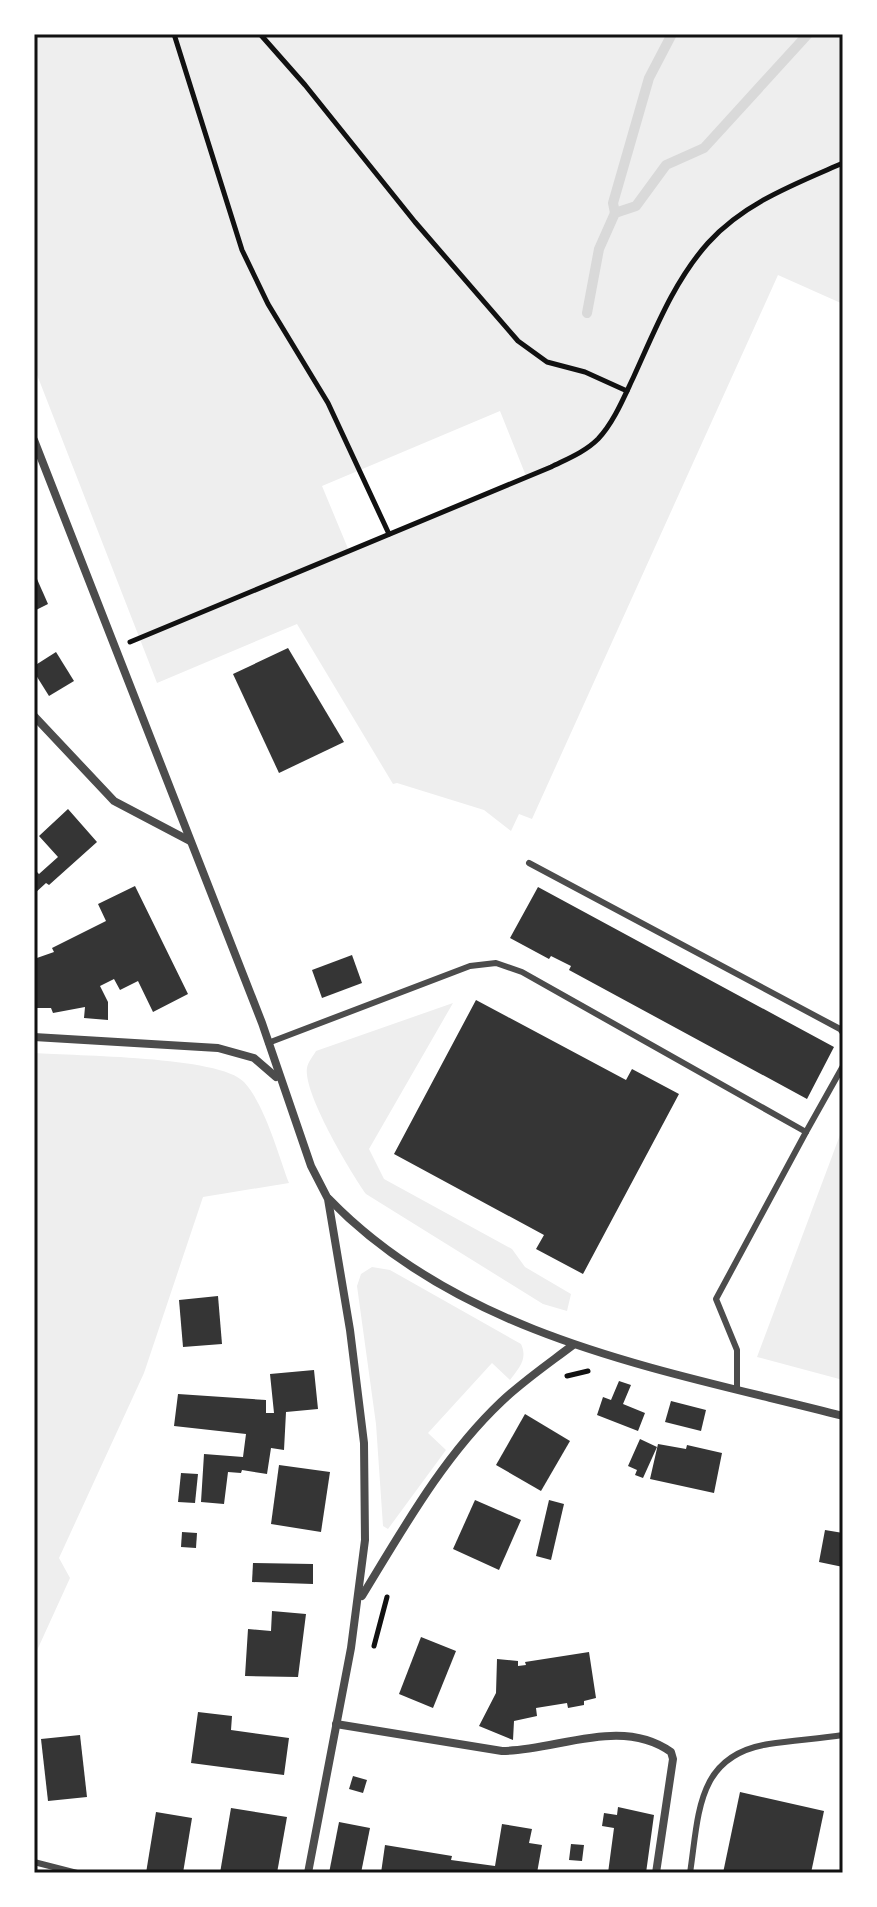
<svg xmlns="http://www.w3.org/2000/svg" width="877" height="1907" viewBox="0 0 877 1907" font-family="'Archivo Narrow',sans-serif">
	<style>
		.green { fill: #eee; fill-rule: evenodd }
		.lines { fill: none; stroke-linecap: round; stroke-linejoin: round }
		.stream { stroke: #d9d9d9; stroke-width: 10 }
		.building { fill: #353535 }
		.path { stroke: #111; stroke-width: 5 }
		.service { stroke: #4c4c4c; stroke-width: 6 }
		.minor { stroke: #4c4c4c; stroke-width: 8 }
		.neatline { fill: none; stroke: #111; stroke-width: 3 }
	</style>
	<rect width="100%" height="100%" fill="#fff"/>
	<g class="green">
		<path d="M34,34H843V304L778,275L532,819L519,814L511,831L484,810L397,783L393,784L297,624L157,683L34,367ZM500,411L526,476L349,551L322,486Z"/>
		<path d="M453,1003L369,1149L384,1179L512,1249L525,1267L571,1294L567,1311L543,1304L366,1194C351,1173 303,1093 307,1068C308,1062 313,1056 316,1051Z"/>
		<path d="M34,1053C75,1056 220,1056 244,1082C265,1105 278,1154 289,1183L203,1197L144,1373L59,1558L70,1578L34,1657Z"/>
		<path d="M843,1127V1380L757,1357Z"/>
		<path d="M372,1267L390,1270L521,1344C528,1359 519,1368 510,1380L492,1363L428,1433L446,1450L388,1529L383,1526L376,1424L357,1286L361,1274Z"/>
	</g>
	<g class="lines">
		<g class="stream">
			<path d="M672,34L649,78L613,203L615,213L636,206L666,165L704,148L808,34"/>
			<path d="M587,313L599,249L615,213"/>
		</g>
	</g>
	<g class="building">
		<path d="M37,579L48,604L34,611V580Z"/>
		<path d="M288,648L344,742L279,773L233,674Z"/>
		<path d="M56,652L74,681L49,696L34,672V666Z"/>
		<path d="M68,809L97,842L49,885L46,883L34,894V869L39,874L58,857L39,836Z"/>
		<path d="M135,886L188,994L153,1012L138,981L120,990L114,979L100,986L108,1002V1020L84,1018L85,1007L53,1013L51,1008H34V959L54,952L52,948L106,921L98,904Z"/>
		<path d="M538,887L834,1047L807,1099L569,970L571,966L551,956L549,959L510,938Z"/>
		<path d="M352,955L362,983L322,998L312,970Z"/>
		<path d="M476,1000L626,1080L632,1069L679,1094L583,1274L536,1249L544,1235L394,1154Z"/>
		<path d="M218,1296L222,1344L183,1347L179,1300Z"/>
		<path d="M314,1370L318,1409L286,1412L284,1450L271,1448L267,1474L242,1470L241,1473L228,1472L224,1504L201,1502L204,1454L243,1457L246,1434L174,1426L178,1394L266,1400V1413H274L270,1374Z"/>
		<path d="M619,1381L631,1385L623,1404L645,1413L638,1431L597,1415L603,1397L611,1400Z"/>
		<path d="M671,1401L706,1410L701,1431L665,1422Z"/>
		<path d="M525,1414L570,1441L541,1491L496,1465Z"/>
		<path d="M640,1439L657,1447L643,1478L635,1475L637,1470L628,1466Z"/>
		<path d="M658,1444L686,1449L687,1445L722,1453L714,1493L650,1479Z"/>
		<path d="M279,1465L330,1472L321,1532L271,1524Z"/>
		<path d="M181,1473L198,1474L195,1503L178,1502Z"/>
		<path d="M475,1500L521,1520L499,1570L453,1549Z"/>
		<path d="M549,1500L564,1504L551,1560L536,1556Z"/>
		<path d="M825,1530L843,1533V1567L819,1562Z"/>
		<path d="M182,1532L197,1533L196,1548L181,1547Z"/>
		<path d="M253,1563L313,1564V1584L252,1582Z"/>
		<path d="M272,1611L306,1614L298,1677L245,1676L248,1629L271,1631Z"/>
		<path d="M421,1637L456,1651L433,1708L399,1694Z"/>
		<path d="M589,1652L596,1698L584,1701V1705L568,1708L567,1703L536,1708L537,1716L514,1721L513,1740L479,1726L496,1693L497,1659L518,1661V1666L526,1665L525,1662Z"/>
		<path d="M198,1712L232,1716L231,1730L289,1738L284,1775L191,1763Z"/>
		<path d="M80,1735L87,1797L48,1801L41,1739Z"/>
		<path d="M353,1776L367,1780L363,1793L349,1789Z"/>
		<path d="M740,1792L824,1811L811,1873H723Z"/>
		<path d="M618,1807L654,1815L646,1873H608L614,1828L602,1826L604,1813L617,1815Z"/>
		<path d="M231,1808L287,1817L277,1873H220Z"/>
		<path d="M156,1812L192,1818L183,1873H146Z"/>
		<path d="M339,1822L370,1828L361,1873H329Z"/>
		<path d="M502,1824L532,1829L529,1843L542,1845L537,1873H381L385,1845L452,1856L451,1860L495,1866Z"/>
		<path d="M571,1844L584,1845L582,1861L569,1860Z"/>
	</g>
	<g class="lines">
		<g class="path">
			<path d="M174,34L242,250L268,304L328,403L389,534"/>
			<path d="M260,34L305,85L415,222L518,341L547,362L585,372L627,391"/>
			<path d="M130,642L551,467C567,459 585,452 598,439C614,422 624,397 634,376C655,330 674,281 708,243C744,203 795,184 843,163"/>
			<path d="M567,1376L588,1371"/>
			<path d="M374,1646L387,1597"/>
		</g>
		<g class="service">
			<path d="M529,863L840,1029L843,1033"/>
			<path d="M268,1043L470,966L496,963L522,972L806,1132L716,1299L737,1350V1389"/>
			<path d="M806,1132L843,1066"/>
			<path d="M34,1862L77,1873"/>
			<path d="M690,1873C699,1814 696,1755 769,1744C793,1740 818,1739 843,1735"/>
		</g>
		<g class="minor">
			<path d="M34,440L262,1023L311,1166L328,1199L350,1330L364,1443L365,1540L351,1648L308,1873"/>
			<path d="M34,716L114,801L190,841"/>
			<path d="M34,1037L218,1048L254,1058L276,1077"/>
			<path d="M329,1199C464,1338 664,1370 843,1416"/>
			<path d="M362,1596C403,1529 443,1457 501,1402C523,1381 548,1364 573,1345"/>
			<path d="M336,1724L502,1751C556,1751 621,1716 671,1752L673,1759L656,1873"/>
		</g>
	</g>
	<rect width="877" height="1907" fill="none" stroke="#ffffff" stroke-width="72"/>
	<rect x="36" y="36" width="805" height="1835" class="neatline"/>
</svg>
